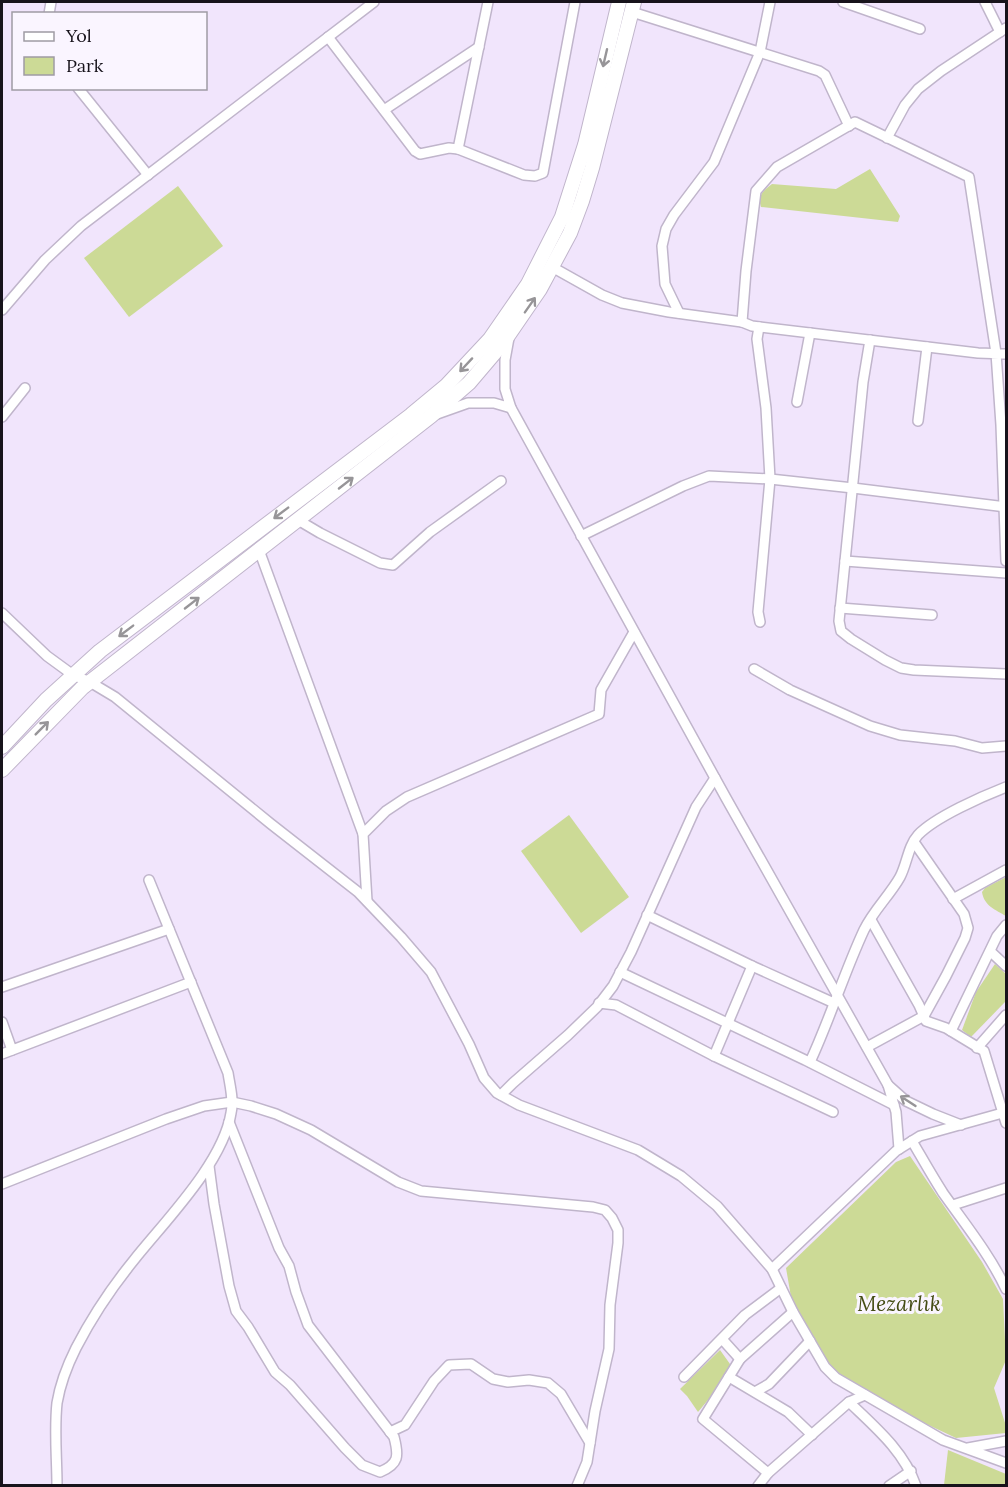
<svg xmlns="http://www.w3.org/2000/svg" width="1008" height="1487" viewBox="0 0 1008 1487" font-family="Lora,serif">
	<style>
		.green { fill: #ccda96 }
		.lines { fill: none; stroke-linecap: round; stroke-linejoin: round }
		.minor-casing { stroke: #c0b5cb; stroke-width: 12 }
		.highway-casing { stroke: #c0b5cb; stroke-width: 16 }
		.minor { stroke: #fff; stroke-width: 9 }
		.highway { stroke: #fff; stroke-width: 14 }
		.oneway { stroke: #979598 }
		.labels { text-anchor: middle; stroke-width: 6; stroke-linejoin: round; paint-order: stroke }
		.park-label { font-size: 21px; font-style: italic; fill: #444c14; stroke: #faf5ff }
	</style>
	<rect width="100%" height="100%" fill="#f1e5fc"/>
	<g class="green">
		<path d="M870,169L900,216L898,222L761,207C757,195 764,190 772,184L836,189Z"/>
		<path d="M178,186L223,246L129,317L84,258Z"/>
		<path d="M569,815L629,897L581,933L521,851Z"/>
		<path d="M1006,877V916C996,910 984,906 982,892L985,888Z"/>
		<path d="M995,964L1006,974V1001L971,1037L962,1030L976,992Z"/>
		<path d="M910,1156L982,1262L1003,1299L1006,1360L994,1388L1006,1426V1433L956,1438L865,1395L828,1368L791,1297L786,1268L896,1162Z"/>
		<path d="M720,1350L730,1364L729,1373L727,1377L698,1412L687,1396L680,1389Z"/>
		<path d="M948,1450L1006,1474V1485H944Z"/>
	</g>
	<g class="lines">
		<g class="minor-casing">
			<g id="minor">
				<path d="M843,2L920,29"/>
				<path d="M985,2L1000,32"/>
				<path d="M632,12L819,71L825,75L849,126"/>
				<path d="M49,14L51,2"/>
				<path d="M328,37L415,151L420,154L449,148L458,149L524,175L535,176L543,173L575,2"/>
				<path d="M78,88L148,175"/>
				<path d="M384,110L479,47"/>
				<path d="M887,138L905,105L918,89L941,71L1006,28"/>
				<path d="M458,149L488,2"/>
				<path d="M552,267L602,295L622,303L669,312L742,322"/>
				<path d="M2,310L45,260L81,226L374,2"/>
				<path d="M679,313L665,284L662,246L666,229L674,215L714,162L760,52L770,2"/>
				<path d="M759,327L757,339L766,408L770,479L758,612L760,622"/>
				<path d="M870,340L863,382L839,621L841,631L851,639L885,660L901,668L914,670L1006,674"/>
				<path d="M1006,354L978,353L752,326L742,322L746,271L756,191L777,167L855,122L969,177L996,353L1001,425L1006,561"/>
				<path d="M797,402L810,333"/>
				<path d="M511,408L726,798L888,1085"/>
				<path d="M437,414L468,403H494L511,408L505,389V360L509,338"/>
				<path d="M2,417L25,388"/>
				<path d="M918,421L927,347"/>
				<path d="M298,520L320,533L380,563L393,565L430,532L501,481"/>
				<path d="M581,536L683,486L709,476L770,479L853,488L1006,507"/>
				<path d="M259,550L363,834"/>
				<path d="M845,561L1006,573"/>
				<path d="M840,608L932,615"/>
				<path d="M2,613L47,656L73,675L90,682L115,697L271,824L358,892L401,937L431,972L469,1044L484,1078L497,1093L519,1105L638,1150L681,1176L717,1206L772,1269L793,1312L825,1367L836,1378L943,1440L1006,1463"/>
				<path d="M754,669L790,690L870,726L900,735L955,741L982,748L1006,746"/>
				<path d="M953,899L1006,870"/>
				<path d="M367,901L363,834L386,811L407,797L599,714L601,690L634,632"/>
				<path d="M647,915L752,966L834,1003"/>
				<path d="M871,920L919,1005L926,1021L946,1028L984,1051L1006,1123"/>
				<path d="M991,952L1006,966"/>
				<path d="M620,972L805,1060L894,1105"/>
				<path d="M2,987L169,929"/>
				<path d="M599,1003L616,1005L714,1056L833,1112"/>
				<path d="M2,1022L12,1050"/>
				<path d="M951,1031L997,936L1006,925"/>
				<path d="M867,1047L924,1016L946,976L965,938L968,928L964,914L914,842"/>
				<path d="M977,1048L1006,1015"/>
				<path d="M2,1054L191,982"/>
				<path d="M714,1056L752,966"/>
				<path d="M810,1062C830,1019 844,973 864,930C873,911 890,895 900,877C907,864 908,846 918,835C935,817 983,796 1006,787"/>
				<path d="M501,1095L513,1083L568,1035L597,1007L613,986L631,952L696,807L715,778"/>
				<path d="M912,1141C922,1158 932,1176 943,1193C965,1224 990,1255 1006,1289"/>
				<path d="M899,1149L896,1112L888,1085L906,1101L933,1114L961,1125"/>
				<path d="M209,1166L214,1204L229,1286L236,1311L248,1327L275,1372L290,1385L345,1448L362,1465L380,1472C399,1464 399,1456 394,1437L308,1325L296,1292L289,1266L279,1248L229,1122"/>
				<path d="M2,1184L166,1119L204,1106L232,1102L251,1106L276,1114L311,1130L398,1182L421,1191L593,1207L605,1210L612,1218L618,1230V1243L610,1305L609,1349L595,1411L587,1462L577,1486"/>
				<path d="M953,1205L1006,1188"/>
				<path d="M772,1269L896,1151L920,1136L1006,1112"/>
				<path d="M722,1339L740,1359"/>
				<path d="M684,1377L745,1315L781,1288"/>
				<path d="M729,1377L788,1412L812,1435"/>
				<path d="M755,1392L769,1384L810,1341"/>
				<path d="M849,1402C875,1427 904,1451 916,1486"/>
				<path d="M390,1432L405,1425L434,1381L449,1365L471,1364L493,1379L508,1382L529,1380L548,1383L561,1394L590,1443"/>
				<path d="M968,1448L1006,1441"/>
				<path d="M768,1473L849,1402L865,1395"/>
				<path d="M57,1486C57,1459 54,1430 57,1403C60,1385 68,1364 76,1348C92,1317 112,1287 134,1260C165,1221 223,1163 231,1113C234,1100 230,1086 228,1073L149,880"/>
				<path d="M758,1486L768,1473L703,1419L740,1359L793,1312"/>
				<path d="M889,1486L911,1471"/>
			</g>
		</g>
		<g class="highway-casing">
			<g id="highway">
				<path d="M2,747L46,700L100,651L411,415L446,386L490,339L528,284L562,217L585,145L619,2"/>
				<path d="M2,770L82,688L431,416L469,383L503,343L540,289L570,233L582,201L592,168L634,2"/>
			</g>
		</g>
		<use href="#minor" class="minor"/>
		<use href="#highway" class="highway"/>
	</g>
	<defs><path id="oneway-shaft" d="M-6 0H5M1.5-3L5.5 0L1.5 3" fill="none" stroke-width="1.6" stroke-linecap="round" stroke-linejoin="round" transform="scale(1.5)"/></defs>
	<g class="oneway">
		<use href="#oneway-shaft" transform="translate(605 58) rotate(103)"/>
		<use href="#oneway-shaft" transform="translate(530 305) rotate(-55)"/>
		<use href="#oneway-shaft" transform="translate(466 365) rotate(133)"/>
		<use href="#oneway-shaft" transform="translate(346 483) rotate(-38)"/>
		<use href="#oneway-shaft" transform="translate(281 513) rotate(143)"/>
		<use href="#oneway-shaft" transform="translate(192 603) rotate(-38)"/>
		<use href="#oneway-shaft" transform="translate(126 631) rotate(143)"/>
		<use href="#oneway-shaft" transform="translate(42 728) rotate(-45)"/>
		<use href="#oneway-shaft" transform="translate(908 1101) rotate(-147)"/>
	</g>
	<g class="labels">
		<g class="park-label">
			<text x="899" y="1311">Mezarlık</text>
		</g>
	</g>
	<rect width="1008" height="1487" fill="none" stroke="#17131b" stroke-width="6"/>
	<rect x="12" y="12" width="195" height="78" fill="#faf5ff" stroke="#9f9ba4" stroke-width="1.5"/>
	<rect x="24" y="32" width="30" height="9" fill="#ffffff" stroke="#9f9ba4" stroke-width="1.5"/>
	<text x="66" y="42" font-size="18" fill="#17131b">Yol</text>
	<rect x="24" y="57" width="30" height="18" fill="#ccda96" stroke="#9f9ba4" stroke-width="1.5"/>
	<text x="66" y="72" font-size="18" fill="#17131b">Park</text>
</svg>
